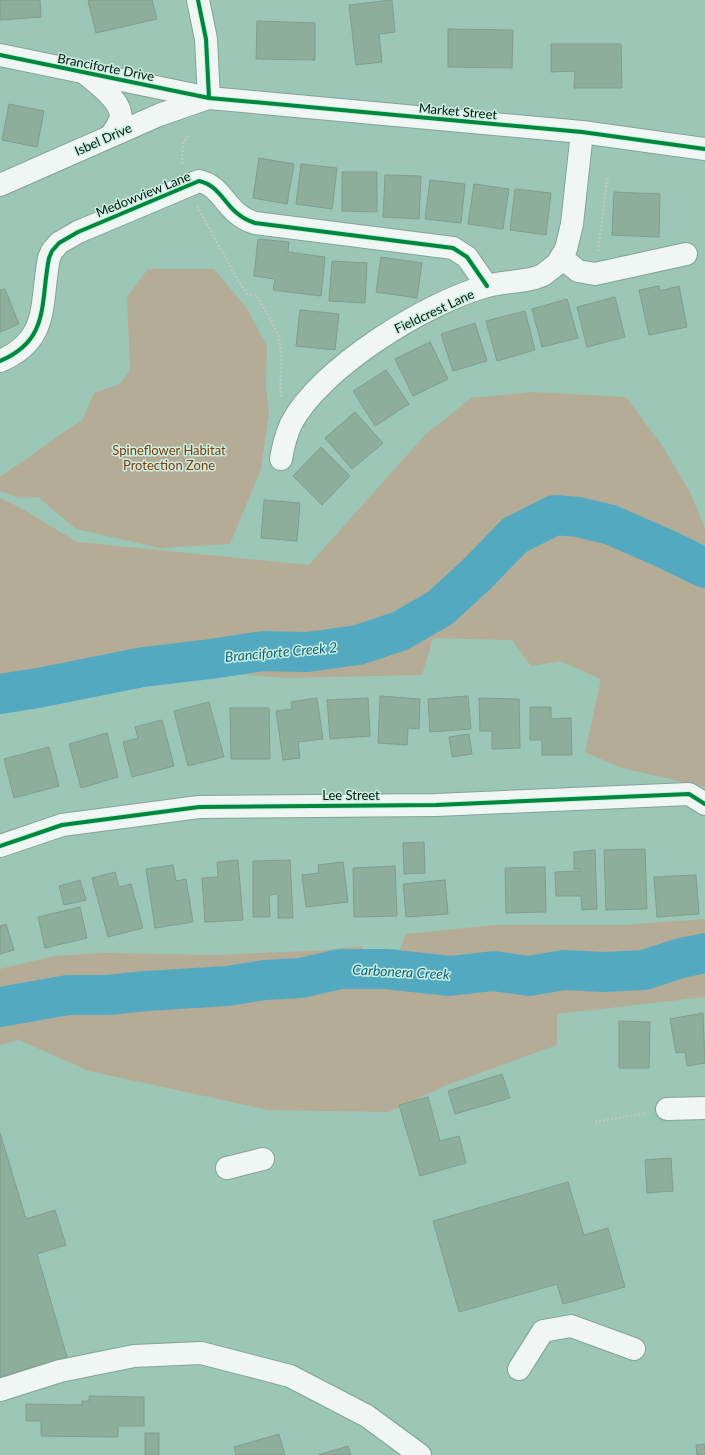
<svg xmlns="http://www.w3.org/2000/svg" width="705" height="1455" viewBox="0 0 705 1455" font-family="Lato,sans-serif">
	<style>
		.green { fill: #b5ac97 }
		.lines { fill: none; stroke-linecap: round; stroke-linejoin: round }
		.river { stroke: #53aac0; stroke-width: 40 }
		.building { fill: #8dae9b; stroke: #809d8d }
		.minor-casing { stroke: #82a396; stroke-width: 24 }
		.path { stroke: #bcc9c4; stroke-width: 2.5; stroke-dasharray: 2 2; stroke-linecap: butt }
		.minor { stroke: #f0f6f4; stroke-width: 22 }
		.cycleway-casing { stroke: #cbf0e0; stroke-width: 6 }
		.cycleway { stroke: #00873e; stroke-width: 4 }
		.labels { text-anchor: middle; stroke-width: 3; stroke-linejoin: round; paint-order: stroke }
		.street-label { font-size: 13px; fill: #01170f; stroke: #cbf0e0 }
		.park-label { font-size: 13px; fill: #80390b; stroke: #cbf0e0 }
		.water-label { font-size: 14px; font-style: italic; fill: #0e607c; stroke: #cbf0e0 }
	</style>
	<rect width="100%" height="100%" fill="#9cc6b6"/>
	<g class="green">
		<path d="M148,269H214L246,307L267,346L266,386L269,414L261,469L230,544L160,548L76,529L38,497L19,498L0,491V477L83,419L94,393L120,384L130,371L127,297Z"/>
		<path d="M533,392L626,397L663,447L690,492L705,529V787L622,768L585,752L601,679L560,661L531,666L512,640L433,638L422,675L286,678L204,671L94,681L0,703V498L21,508L77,542L309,565L425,435L471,398Z"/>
		<path d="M705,919V997L557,1014V1045L447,1085L389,1112L269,1110L89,1071L19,1040L0,1045V969L54,956L104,953L216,955L328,950L361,946L369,960L393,966L406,934L494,925H624Z"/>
	</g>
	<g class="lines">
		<g class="river">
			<path d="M0,694L38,688L143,667L211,659L263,651L307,652L358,645L400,631L440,608L476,575L515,535L555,515L578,517L611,525L668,550L705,568"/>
			<path d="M0,1007L68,995H108L146,991L227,986L265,980L301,978L340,969H386L450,976L493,971L529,976L564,970L603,972L644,970L681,958L705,953"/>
		</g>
	</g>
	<g class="building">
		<path d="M0,0H40L41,17L0,20Z"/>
		<path d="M92,0H152L157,19L96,33L88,1Z"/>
		<path d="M392,0L395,32L379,34L382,62L356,65L349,5Z"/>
		<path d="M257,21L315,23V60L256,59Z"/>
		<path d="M448,29L513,30L512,68L448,67Z"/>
		<path d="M551,44H621L622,88H574L575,71L551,72Z"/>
		<path d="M9,104L44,111L37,147L2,140Z"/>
		<path d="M259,158L294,164L287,204L253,198Z"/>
		<path d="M301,164L337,168L332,209L296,204Z"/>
		<path d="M342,172H377V212L342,211Z"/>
		<path d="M385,175L421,176L419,219L383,217Z"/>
		<path d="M430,180L465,184L461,223L425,219Z"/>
		<path d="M474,184L509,189L503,229L468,224Z"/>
		<path d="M515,189L551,193L546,235L510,230Z"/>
		<path d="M614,192L660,194L659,237L612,235Z"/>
		<path d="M258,239L289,242L288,252L325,257L321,296L273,290L275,279L254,276Z"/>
		<path d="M381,257L422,263L417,298L376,292Z"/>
		<path d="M332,261L367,263L365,303L329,301Z"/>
		<path d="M659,286L660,291L679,286L687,327L649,335L639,290Z"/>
		<path d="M5,289L19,324L0,332V290Z"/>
		<path d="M615,297L625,337L587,347L577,307Z"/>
		<path d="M567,299L578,338L542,347L532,309Z"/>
		<path d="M300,310L339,314L335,350L296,346Z"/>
		<path d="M525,311L535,350L497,361L486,321Z"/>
		<path d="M475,323L487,361L453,371L441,334Z"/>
		<path d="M430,342L448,379L413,396L395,359Z"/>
		<path d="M386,370L409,404L375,426L353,391Z"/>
		<path d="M355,412L383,443L352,469L325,438Z"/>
		<path d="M321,447L350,476L322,505L293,476Z"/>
		<path d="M264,500L300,503L297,541L261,538Z"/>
		<path d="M380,696L420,699L419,729L408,728L407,745L378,743Z"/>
		<path d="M468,696L471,729L430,732L428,699Z"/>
		<path d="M317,698L323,739L298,742L300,758L283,760L276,711L292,709L291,702Z"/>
		<path d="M368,698L370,736L330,739L327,700Z"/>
		<path d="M479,698L519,699L520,748L492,749V731H480Z"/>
		<path d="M209,702L224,757L188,766L174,711Z"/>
		<path d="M530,707H551V719L571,718L572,755H542V740H530Z"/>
		<path d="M230,708H269L270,759H231Z"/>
		<path d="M162,720L174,766L132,777L123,742L138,738L135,727Z"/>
		<path d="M107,733L118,777L81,788L69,744Z"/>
		<path d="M469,734L472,754L452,757L449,737Z"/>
		<path d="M49,747L59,786L14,798L4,759Z"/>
		<path d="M424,842L425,873L404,874L403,843Z"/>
		<path d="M645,849L647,909L606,910L604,850Z"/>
		<path d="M595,850L597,909L582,910L581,896H556L555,872L580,871V869H574V852Z"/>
		<path d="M238,860L243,920L205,922L202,878L218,877L217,862Z"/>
		<path d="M290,860L293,918H278V894L269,895L270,917H253V861Z"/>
		<path d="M343,862L348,902L306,907L302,875L319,873L318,865Z"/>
		<path d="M173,865L176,881L186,879L193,922L155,928L146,869Z"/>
		<path d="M395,866L397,916L354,917L353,868Z"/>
		<path d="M545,867L546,912L506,913L505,868Z"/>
		<path d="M115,872L119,887L131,884L143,928L108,937L92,878Z"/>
		<path d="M696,875L699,914L657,917L654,877Z"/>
		<path d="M80,880L86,900L64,905L59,886Z"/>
		<path d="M445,880L448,914L406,917L403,884Z"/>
		<path d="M80,907L87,938L45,948L38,917Z"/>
		<path d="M6,924L14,950L0,954V926Z"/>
		<path d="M703,1013L705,1063L687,1066L685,1052L676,1053L670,1019Z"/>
		<path d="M619,1021L650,1022L649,1068H619Z"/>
		<path d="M502,1074L510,1098L455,1114L448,1091Z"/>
		<path d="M428,1097L440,1141L459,1136L466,1163L420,1176L399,1105Z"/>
		<path d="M0,1133L26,1219L55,1210L66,1245L37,1254L67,1357L0,1377Z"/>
		<path d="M671,1158L673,1191L647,1193L645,1160Z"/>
		<path d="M568,1182L584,1235L608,1228L625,1287L563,1304L557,1284L459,1312L433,1221Z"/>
		<path d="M89,1396L144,1397V1426H118V1437L41,1436V1421H26V1404L82,1405V1401H89Z"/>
		<rect x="145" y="1433" width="14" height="22"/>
		<path d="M279,1434L285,1455H236L234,1447Z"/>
		<path d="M705,1444V1455H697L696,1445Z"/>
		<path d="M348,1446L351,1455H318Z"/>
	</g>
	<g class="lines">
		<g class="minor-casing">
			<g id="minor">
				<path d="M198,0L206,39L209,98"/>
				<path d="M0,55L209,98L582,132L705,149"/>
				<path d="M86,74C97,83 125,104 120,120C118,125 115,130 112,134"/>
				<path d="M0,185L159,115L208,98"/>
				<path d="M562,258L578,271L595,274L686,254"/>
				<path d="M0,361C50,340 40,304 49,258L52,251L59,243L78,232L199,181C224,186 225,214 255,223L453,248L467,257L487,286"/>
				<path d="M281,459C283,447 286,435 291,424C320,368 427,302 487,286C503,282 519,282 535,278L543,275L557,264L566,249L572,224L582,132"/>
				<path d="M0,846L62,825L199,807L436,805L689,794L705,804"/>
				<path d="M667,1109L705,1108"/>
				<path d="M227,1168L263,1159"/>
				<path d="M519,1369L543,1331L571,1326L634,1349"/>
				<path d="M0,1390L60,1371L134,1356L201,1353L290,1376L367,1416L420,1455"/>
			</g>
		</g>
		<g class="path">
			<path d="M182,164L183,143L188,135"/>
			<path d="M197,206L237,279L247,294L257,296C265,311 278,328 280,345C283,362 279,380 281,398"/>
			<path d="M598,251L608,175"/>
			<path d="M595,1122L647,1113"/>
		</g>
		<use href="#minor" class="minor"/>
		<g class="cycleway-casing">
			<g id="cycleway">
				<path d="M198,0L206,39L209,98"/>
				<path d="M0,55L209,98L582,132L705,149"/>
				<path d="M0,361C50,340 40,304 49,258L52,251L59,243L78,232L199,181C224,186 225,214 255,223L453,248L467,257L487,286"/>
				<path d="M0,846L62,825L199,807L436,805L689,794L705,804"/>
			</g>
		</g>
		<use href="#cycleway" class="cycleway"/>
	</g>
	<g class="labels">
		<g class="street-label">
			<text transform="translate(106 67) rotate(11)" y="5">Branciforte Drive</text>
			<text transform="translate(458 111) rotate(5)" y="5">Market Street</text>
			<text transform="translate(103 139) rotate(-24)" y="5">Isbel Drive</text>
			<text transform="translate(143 194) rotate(-22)" y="5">Medowview Lane</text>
			<text transform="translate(434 311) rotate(-25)" y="5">Fieldcrest Lane</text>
			<text x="351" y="800">Lee Street</text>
		</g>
		<g class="park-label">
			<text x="169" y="455">Spineflower Habitat<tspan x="169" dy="15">Protection Zone</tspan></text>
		</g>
		<g class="water-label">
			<text transform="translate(281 652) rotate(-5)" y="5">Branciforte Creek 2</text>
			<text transform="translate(401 972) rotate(3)" y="5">Carbonera Creek</text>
		</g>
	</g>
</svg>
